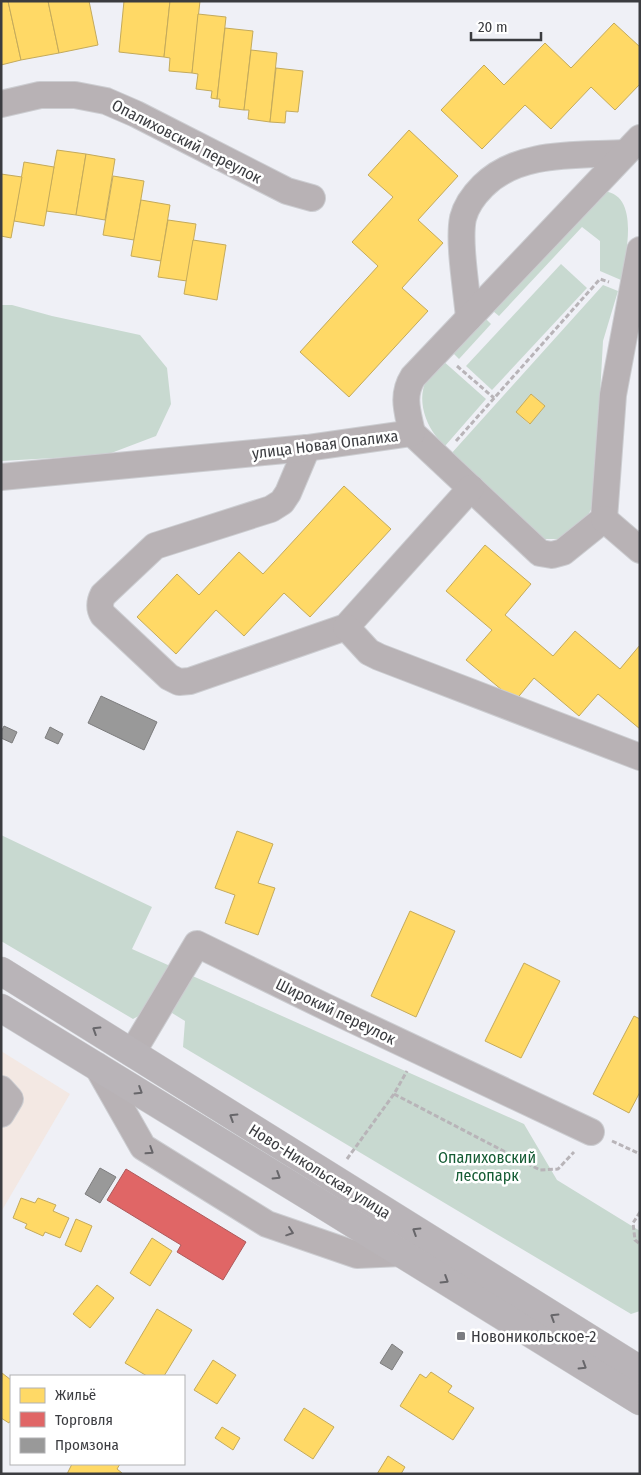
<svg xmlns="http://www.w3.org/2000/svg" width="641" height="1475" viewBox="0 0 641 1475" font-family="'Fira Sans Condensed',sans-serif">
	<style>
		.commercial { fill: #f3e8e3 }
		.green { fill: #c8d9d0; fill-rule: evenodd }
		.homes { fill: #ffd966; stroke: #c4aa5b }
		.shops { fill: #e06666; stroke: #ae595b }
		.industry { fill: #999; stroke: #7d7d7e }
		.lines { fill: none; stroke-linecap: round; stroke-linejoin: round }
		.minor-casing { stroke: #cccdd1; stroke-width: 28 }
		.major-casing { stroke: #cccdd1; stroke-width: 29 }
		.path { stroke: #b8b4b8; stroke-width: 3; stroke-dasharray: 5 2.5; stroke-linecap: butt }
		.minor { stroke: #b8b2b5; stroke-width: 26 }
		.major { stroke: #b9b4b8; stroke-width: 28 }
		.oneway { stroke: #67666a }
		.oneway2 { stroke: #676569 }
		.poi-dot { fill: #7a7b80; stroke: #fff; stroke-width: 2 }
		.labels { text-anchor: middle; stroke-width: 5; stroke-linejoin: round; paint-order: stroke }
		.street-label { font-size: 16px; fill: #3b3c40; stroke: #fff }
		.park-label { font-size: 16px; fill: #155c34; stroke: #fff }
		.poi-label { font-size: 16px; fill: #3b3c40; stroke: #fff; text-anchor: start }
	</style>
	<rect width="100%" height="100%" fill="#eff0f6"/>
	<path class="commercial" d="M1,1051L70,1094L1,1212Z"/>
	<g class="green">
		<path d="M598,191C641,189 627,250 621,280L600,271V241L582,227L499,316L488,307Z"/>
		<path d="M561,264L587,288L492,390L466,366Z"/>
		<path d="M603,285L618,291L603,341L594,503L584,524L561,539H538L450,455ZM531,394L545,406L529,424L516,412Z"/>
		<path d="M1,305H12L52,316L140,335L167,368L171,404L156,436L106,455L1,461Z"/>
		<path d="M481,314L491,324L459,359L449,349Z"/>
		<path d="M442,360L486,399L445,446C426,429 414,398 429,375C432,369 437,364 442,360Z"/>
		<path d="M1,835L152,907L132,949L524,1124L557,1180L640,1231V1311L631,1314L183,1047L185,1021L159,1005L133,1019L1,941Z"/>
	</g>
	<g class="homes">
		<path d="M1,1H8L21,60L1,65Z"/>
		<path d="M8,1H48L59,53L21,60Z"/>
		<path d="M48,1H89L98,45L59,53Z"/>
		<path d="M124,1H170L164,57L119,52Z"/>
		<path d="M170,1H200L192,73L169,71L170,58L164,57Z"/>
		<path d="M198,14L226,17L217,99L211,98L212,91L196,89L198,74L192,73Z"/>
		<path d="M614,23L640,47V84L615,110L591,87L551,129L525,105L482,149L441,110L484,65L504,85L545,43L571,68Z"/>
		<path d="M225,28L253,31L244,110L219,107L220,99H217Z"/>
		<path d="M251,50L277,53L270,122L248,119L249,110H244Z"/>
		<path d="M276,68L303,71L298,112L286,111L285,123L270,122Z"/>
		<path d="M409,130L458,176L418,220L443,243L402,288L428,311L349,397L300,352L378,266L352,242L393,197L368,175Z"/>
		<path d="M57,150L86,154L76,215L46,211Z"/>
		<path d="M86,154L115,159L105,220L76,215Z"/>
		<path d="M24,162L54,167L44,226L14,221Z"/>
		<path d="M1,174L22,177L11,238L1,236Z"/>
		<path d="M113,176L144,181L134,240L103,235Z"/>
		<path d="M141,200L170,205L161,261L131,256Z"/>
		<path d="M168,220L196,224L187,281L158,277Z"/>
		<path d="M193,240L226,245L217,300L184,294Z"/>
		<path d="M531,394L545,406L530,424L516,412Z"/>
		<path d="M344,486L391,529L310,617L284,593L244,636L216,610L176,654L137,617L177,574L199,595L239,552L263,574Z"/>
		<path d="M485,545L531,584L505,615L553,656L575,631L620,669L640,645V729L598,694L579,716L534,678L515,701L466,660L492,630L446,591Z"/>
		<path d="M237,831L273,844L258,883L275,888L258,935L225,923L235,895L215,888Z"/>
		<path d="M410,911L455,931L416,1017L371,996Z"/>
		<path d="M524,963L560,981L521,1058L485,1041Z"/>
		<path d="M634,1016L640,1019V1092L629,1113L593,1094Z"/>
		<path d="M21,1198L35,1203L38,1198L56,1205L53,1211L69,1218L60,1238L45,1232L43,1236L25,1228L27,1224L13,1218Z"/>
		<path d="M76,1219L92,1226L81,1252L65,1245Z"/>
		<path d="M152,1238L172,1251L150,1286L130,1273Z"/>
		<path d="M97,1285L114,1298L90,1328L73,1314Z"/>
		<path d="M157,1309L192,1330L164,1376H147L125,1363Z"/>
		<path d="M213,1360L236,1375L217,1404L194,1390Z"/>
		<path d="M431,1372L452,1386L448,1392L474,1408L453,1440L400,1406L420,1374L426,1378Z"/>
		<path d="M2,1373L11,1380V1420L9,1423L1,1418Z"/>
		<path d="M304,1408L334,1427L313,1459L284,1440Z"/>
		<path d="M222,1427L240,1438L233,1450L215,1438Z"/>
		<path d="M388,1456L405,1467L401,1474H377Z"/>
		<path d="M72,1464H120L117,1469L122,1473L67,1474Z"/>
	</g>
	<path class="shops" d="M126,1169L246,1242L223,1280L177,1252L181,1245L107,1200Z"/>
	<g class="industry">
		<path d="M101,696L157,722L144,750L88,723Z"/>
		<path d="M4,726L17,732L12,743L1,738V732Z"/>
		<path d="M50,727L63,734L58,744L45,738Z"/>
		<path d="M100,1168L116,1177L100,1203L85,1194Z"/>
		<path d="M392,1344L403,1352L392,1370L380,1363Z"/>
	</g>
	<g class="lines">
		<g class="minor-casing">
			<g id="minor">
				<path d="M1,104L40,95H75L106,101L136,114L287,191L312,198"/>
				<path d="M469,318C467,292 458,242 463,218C466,206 474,195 483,186C519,150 578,156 625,153"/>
				<path d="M412,433L540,553L552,555L563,552L604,519L613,395L640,250"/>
				<path d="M307,448L288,493L282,502L271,509L155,546L103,595C99,603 99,608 103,615L169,677L179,682L190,681L346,627L471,488"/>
				<path d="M1,477L307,448L412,433C408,413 401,396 413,377L640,138"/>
				<path d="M604,519L640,550"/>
				<path d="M346,627L369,652L379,657L640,757"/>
				<path d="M132,1053L197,944L328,1008L591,1132"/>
				<path d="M97,1066L143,1147L267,1224L357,1255L402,1253"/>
				<path d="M1,1089L10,1099L1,1114"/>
			</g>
		</g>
		<g class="major-casing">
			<g id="major">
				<path d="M1,971L640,1370"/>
				<path d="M1,1008L315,1200L640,1401"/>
			</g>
		</g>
		<g class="path">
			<path d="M457,366L494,398"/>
			<path d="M456,441L600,279L609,282"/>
			<path d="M394,1094L540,1170L558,1169L574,1152"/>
			<path d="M612,1141L640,1154"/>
			<path d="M347,1159L394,1094L407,1071"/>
			<path d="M640,1212L633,1223L635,1240L640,1244"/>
		</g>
		<use href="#minor" class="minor"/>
		<use href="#major" class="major"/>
	</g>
	<defs><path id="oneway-chevron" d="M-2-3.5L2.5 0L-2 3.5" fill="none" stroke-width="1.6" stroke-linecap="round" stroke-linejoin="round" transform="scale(1.25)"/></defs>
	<g class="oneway">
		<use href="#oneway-chevron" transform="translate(96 1030) rotate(-148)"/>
		<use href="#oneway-chevron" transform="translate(139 1091) rotate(32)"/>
		<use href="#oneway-chevron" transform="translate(233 1117) rotate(-148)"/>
		<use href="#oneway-chevron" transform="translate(277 1176) rotate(32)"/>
		<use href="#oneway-chevron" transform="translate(416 1231) rotate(-148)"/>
		<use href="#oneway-chevron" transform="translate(445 1280) rotate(32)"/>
		<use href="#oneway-chevron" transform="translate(554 1317) rotate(-148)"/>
		<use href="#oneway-chevron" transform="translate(583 1366) rotate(32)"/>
	</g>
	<g class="oneway2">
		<use href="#oneway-chevron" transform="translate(150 1151) rotate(33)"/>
		<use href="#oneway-chevron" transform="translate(290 1232) rotate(19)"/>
	</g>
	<rect class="poi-dot" x="456" y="1331" width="10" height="10" rx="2.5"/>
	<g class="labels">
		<g class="street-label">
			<text transform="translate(187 141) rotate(27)" y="6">Опалиховский переулок</text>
			<text transform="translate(325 444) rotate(-7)" y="6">улица Новая Опалиха</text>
			<text transform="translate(336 1011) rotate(26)" y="6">Широкий переулок</text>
			<text transform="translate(320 1171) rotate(32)" y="6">Ново-Никольская улица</text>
		</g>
		<g class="park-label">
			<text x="487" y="1163">Опалиховский<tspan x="487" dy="18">лесопарк</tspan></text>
		</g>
		<g class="poi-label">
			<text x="471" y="1342">Новоникольское-2</text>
		</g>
	</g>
	<rect width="641" height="1475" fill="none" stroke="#3b3c40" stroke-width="5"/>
	<rect x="10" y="1375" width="175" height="90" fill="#ffffff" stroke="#b1b1b3"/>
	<rect x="20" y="1388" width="25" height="15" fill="#ffd966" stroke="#b1b1b3"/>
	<text x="55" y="1400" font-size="15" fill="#3b3c40">Жильё</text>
	<rect x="20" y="1412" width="25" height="15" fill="#e06666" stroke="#b1b1b3"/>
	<text x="55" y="1425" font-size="15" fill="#3b3c40">Торговля</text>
	<rect x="20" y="1438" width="25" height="15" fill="#999999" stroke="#b1b1b3"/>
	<text x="55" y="1450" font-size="15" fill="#3b3c40">Промзона</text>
	<path d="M471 32v8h70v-8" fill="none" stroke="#3b3c40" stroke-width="2.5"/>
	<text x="478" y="32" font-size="15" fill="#3b3c40" stroke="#ffffff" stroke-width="4" paint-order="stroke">20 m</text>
</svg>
